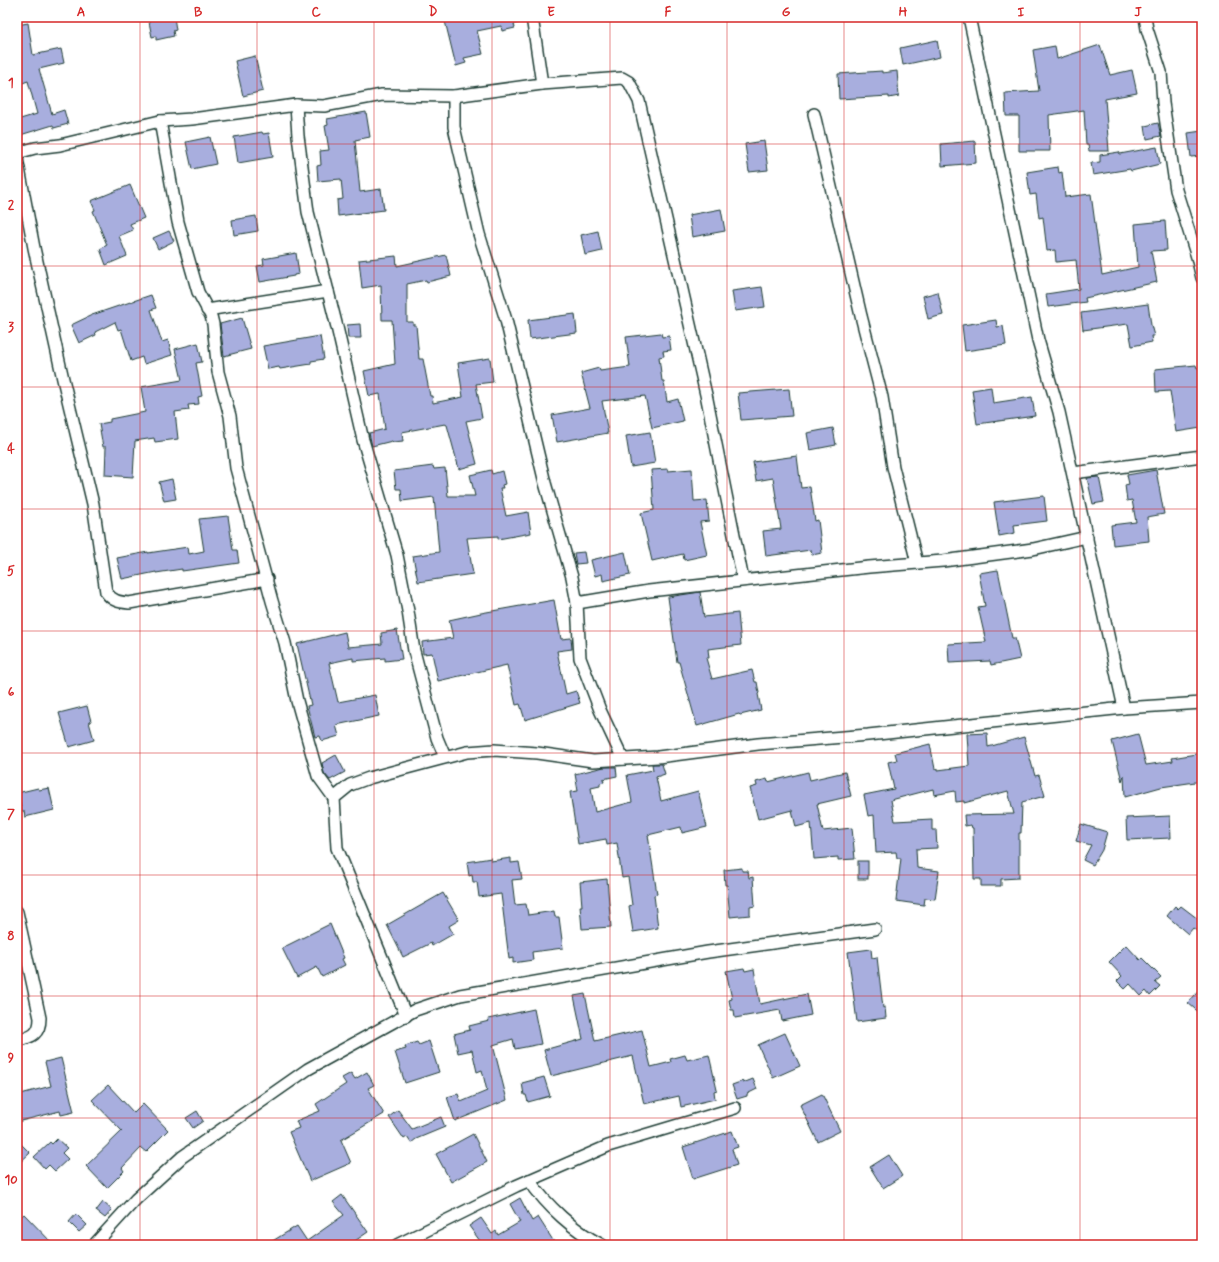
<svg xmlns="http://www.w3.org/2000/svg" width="1219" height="1262" viewBox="0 0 1219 1262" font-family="Mynerve,sans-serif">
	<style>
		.building { fill: #a8aede; stroke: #1f3d34 }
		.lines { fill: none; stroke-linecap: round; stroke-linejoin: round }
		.street-casing { stroke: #1f3d34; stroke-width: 14 }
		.street { stroke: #fff; stroke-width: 11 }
		.grid { fill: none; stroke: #d62828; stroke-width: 1; stroke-opacity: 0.55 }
		.neatline { fill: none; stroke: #d62828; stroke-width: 1.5 }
		.grid-label { font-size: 13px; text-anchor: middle; font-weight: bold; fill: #d62828 }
	</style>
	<rect width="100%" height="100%" fill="#fff"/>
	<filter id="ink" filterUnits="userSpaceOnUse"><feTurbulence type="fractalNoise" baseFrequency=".025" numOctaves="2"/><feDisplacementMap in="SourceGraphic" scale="8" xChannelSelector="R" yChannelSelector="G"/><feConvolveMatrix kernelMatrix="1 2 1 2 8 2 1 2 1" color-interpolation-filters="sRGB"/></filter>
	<g filter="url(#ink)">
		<g class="building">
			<path d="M148,17H174L176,30L173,31L174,36L156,40V36L152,37Z"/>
			<path d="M444,17H522V22L514,24L515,28L502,31L501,26L477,31L483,54L464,58L466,63L456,66Z"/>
			<path d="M28,23L33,55L61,49L64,63L39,69L52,114L64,110L68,124L54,128L53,125L17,136V120L37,114L28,81L17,85V25Z"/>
			<path d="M937,40L940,57L903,65L900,48Z"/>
			<path d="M1100,45L1110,75L1132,70L1137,93L1105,99L1109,151H1089L1088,145H1086L1084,110L1049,115L1050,151H1019V116H1006L1005,93L1039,91L1033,50L1055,46L1057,59Z"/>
			<path d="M255,56L263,91L243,96L235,61Z"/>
			<path d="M882,71V73L897,71L899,96L889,98V96L839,99L838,74Z"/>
			<path d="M366,112L370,137L355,140L360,192L381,189L384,210L338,216L337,200L343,199L341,179L318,181L317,166L321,165L320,151L329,150L325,126L328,125L327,119Z"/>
			<path d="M1158,123L1161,136L1147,139L1145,126Z"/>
			<path d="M1202,131V156L1191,157L1188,133Z"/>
			<path d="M262,132L263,134L269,133L273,157L238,163L234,137Z"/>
			<path d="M210,137L216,164L192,169L186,142Z"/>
			<path d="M764,141L768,170L749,172L745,144Z"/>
			<path d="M975,141L976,163L942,166L941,144Z"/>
			<path d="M1157,147L1160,164L1131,171L1130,169L1093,175L1091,163L1100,162V155L1119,152L1120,154Z"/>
			<path d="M1058,167L1059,173L1062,172L1065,197L1091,194L1102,275L1138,267L1135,224L1165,221L1167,250L1151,251L1157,282L1085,298L1086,302L1048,307L1046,294L1079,289L1076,260L1056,262L1055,250L1047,251L1043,217L1039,218L1036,194L1030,195L1027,172Z"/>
			<path d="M130,185L144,218L130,224L133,230L119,236L127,256L106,265L100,249L107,245L93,211L95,210L91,201Z"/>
			<path d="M721,209L725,231L692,237L689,215Z"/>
			<path d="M256,216L258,231L234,235L232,220Z"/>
			<path d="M169,231L174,241L158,249L153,238Z"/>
			<path d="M598,231L602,251L585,255L581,235Z"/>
			<path d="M296,253L299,274L294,275V276L260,282L257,266L264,265L263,259Z"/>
			<path d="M446,255L451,276L427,282L426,280L407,284V322H413V325H416L419,359H423L430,396H432L433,403L463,397L458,363L490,358L493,382L476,384L482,418L466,421L477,464L459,469L447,425L445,424L402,432L403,441L393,442L392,441L372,446L369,433L385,429L380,394L369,396L364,371L395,364L392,320H382L381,285L362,288L359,260L396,256L397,266Z"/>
			<path d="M762,287L765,307L735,311L732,291Z"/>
			<path d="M938,292L943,315L928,319L923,296Z"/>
			<path d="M151,295L156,308L151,310L162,342L168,340L172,355L144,364L142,357L131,361L121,329L118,330L115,322L95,332L96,335L79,343L71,325L92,315Z"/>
			<path d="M1148,304L1151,325L1154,336H1151L1152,342L1132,346L1128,324L1083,330L1081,313Z"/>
			<path d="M575,314L577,333L530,339L528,320Z"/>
			<path d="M242,318L251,349L224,356L220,324Z"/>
			<path d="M996,320L997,327L1003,326L1006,345L965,351L962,325Z"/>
			<path d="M360,324L361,338H348L347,325Z"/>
			<path d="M661,333L662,337L669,336L671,350L663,351L664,356L659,357L662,381H664L667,402L678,399L683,421L652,428L645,396L602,401L608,433L557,442L552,415L590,408L581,373L599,368L600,371L630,367L626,337Z"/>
			<path d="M320,336L324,359L311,361V364L280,369L279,367L268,369L263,346Z"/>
			<path d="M198,343L202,362L196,363L202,396L198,397L199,404L188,405L189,410L175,412L178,439L155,442L154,438L135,441L133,477L105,475L106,447H103L99,424L110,422V419L145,412L141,387L182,380L175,349Z"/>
			<path d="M1196,365L1197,368L1202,367V421H1200L1201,428L1176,432L1170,391L1156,392L1155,369Z"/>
			<path d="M991,387L993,403L1032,397L1035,416L977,424L972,390Z"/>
			<path d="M789,389L792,416L741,420L738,393Z"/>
			<path d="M833,428L836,445L810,450L807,433Z"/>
			<path d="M650,432L655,463L631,467L626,436Z"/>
			<path d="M797,456L801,488L810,487L815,521L818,520L822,553L812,555L811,550L766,556L763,531L781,529L773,478L756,481L753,462Z"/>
			<path d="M433,466L434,469L445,468L448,496H475L470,475L491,470L492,474L502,471L505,484L502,485L503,488H500L506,516L528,512L531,533L498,539V536L467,538L473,574L418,582L413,556L439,552L434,497L402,501L401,489H396L394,471Z"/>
			<path d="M668,469V471L692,469L694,501L707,500L709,521L700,522L707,555L684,560L683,554L652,561L641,513L654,510L651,470Z"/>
			<path d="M1156,470L1164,514L1147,517L1149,541L1113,545L1111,525L1136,522L1132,500L1127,501L1125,485L1129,484L1127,475Z"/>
			<path d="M1099,477L1104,502L1093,504L1087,478Z"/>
			<path d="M172,479L176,499L164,501L159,482Z"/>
			<path d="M1044,496L1047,521L1014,525L1015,533L999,536L994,502Z"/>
			<path d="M228,516L233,550H237L239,563L182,571V569L156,573V572L122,579L117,558L148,552V553L188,547L189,554L204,551L199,519Z"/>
			<path d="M584,552L586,563L576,564L574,553Z"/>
			<path d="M625,552L630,575L603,581L602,574L595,576L591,560Z"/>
			<path d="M998,570L1012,638H1015L1020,659L991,665L990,661L949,663L948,644L986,642L978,607L985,606L979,573Z"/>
			<path d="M700,592L704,617L738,613L741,645L708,649L709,658H706L712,679L752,670L755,682H757L759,693L758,694L761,710L740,715L739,714L697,726L679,662H677L668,597Z"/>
			<path d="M554,600L561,639L571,638L572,649L557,651L566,694L576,691L580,703L525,720L520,704L516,705L507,665L438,681L432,653L423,654L422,642L453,638L449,620L481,613Z"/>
			<path d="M397,630L402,659L385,661V658L353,661V658L329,663L338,702L375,695L379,716L336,725L339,736L322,741L320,736L315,737L307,706L311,705L297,644L345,632L348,647L382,644L381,633Z"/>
			<path d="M87,706L91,721L89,722L94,740L69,747L59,713Z"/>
			<path d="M987,733L988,747L1024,737L1035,776L1039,775L1045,796L1022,802L1021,833H1019V878L1001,879V886H981V879H974L973,828H972L971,825L965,826L964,815L1014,814L1008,791L964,803V801L956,802L955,791L934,795L933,789L891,800L895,821L932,819V830H936L937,848L916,849L917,868L939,871L935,899L925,898L924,905L896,901L901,858H897L896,852L876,853L874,815L868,816L864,795L894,789L888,762L897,760L895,753L930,744L935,769L938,768V770L969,766L967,734Z"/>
			<path d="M1138,734L1146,765L1173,761L1172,758L1202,753V781L1161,787L1125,797L1124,775L1122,781L1112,741Z"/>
			<path d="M336,755L345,772L330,780L324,773L322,763Z"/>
			<path d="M652,764H662L665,774L656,777L661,801L698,791L707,827L682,833L681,827L648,835L657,894L654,895L658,928L633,932L629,906L632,905L628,877L622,878L617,843L607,845L606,839L578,844L570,792L578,791L575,774L604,767H616L617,776L603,779L604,782L600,783V786L591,788L595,812L632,802L627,775L653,770Z"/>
			<path d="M808,772L810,780L845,772L851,796L817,804L823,831L852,828L855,859L838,860V857L814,859L811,823L796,827L792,810L758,819L750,788L757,786L756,782L767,779L768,782Z"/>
			<path d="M38,788L39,790L49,788L54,810L25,817L24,811H22L17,793Z"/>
			<path d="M1170,816L1171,838L1127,840L1126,818Z"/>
			<path d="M1081,824L1107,832L1102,850L1093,865L1083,860L1091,845L1076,841Z"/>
			<path d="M491,858V861L511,858V863L519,862L522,879L512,880L515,905L526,904L528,915L554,911L555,917H559L563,948L532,952L533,960L513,963V958L509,959L501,894L479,897L477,882H473L472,875L469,876L467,862Z"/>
			<rect x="858" y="861" width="10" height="18"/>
			<path d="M742,868V871H748L749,878L753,877L755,906L750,907V915L730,917L727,885H725L724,870Z"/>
			<path d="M607,879L611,927L582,929L580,906H582L580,882Z"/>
			<path d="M443,893L459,920L449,926L453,934L432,946L431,943L403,957L387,925Z"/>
			<path d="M1175,906L1178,909L1181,906L1202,922V935L1193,928L1188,934L1167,916Z"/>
			<path d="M330,924L344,958L342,959L345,965L322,977L317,967L297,978L282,948Z"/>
			<path d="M1126,945L1140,960L1142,958L1161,977L1155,982L1160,986L1150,996L1146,991L1141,996L1130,984L1125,989L1117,981L1122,976L1109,962Z"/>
			<path d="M871,949L872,958L877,957L883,1008L885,1007L886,1018L857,1022L848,952Z"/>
			<path d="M744,968L745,971L754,969L760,1004L807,994L811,1015L782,1021L780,1010L735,1018L734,1010H731L729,1000L732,999L726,971Z"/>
			<path d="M1202,987V1015L1188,1003Z"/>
			<path d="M585,994L595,1041L642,1030L651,1067L671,1062L670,1059L685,1055L687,1060L709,1055L717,1090L714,1091L715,1099L681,1107L679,1096L644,1104L633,1056L551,1076L544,1050L583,1039L574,996Z"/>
			<path d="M534,1009L541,1044L515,1049L513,1039L493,1045L507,1100L455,1121L447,1097L458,1094L461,1102L487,1091L482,1070L477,1072L472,1050L458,1053L454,1034L470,1030L469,1026L489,1021L488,1019Z"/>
			<path d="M785,1033L800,1066L773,1078L758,1045Z"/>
			<path d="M429,1041L439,1072L405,1083L395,1052L406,1049L405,1046L417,1042L419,1045Z"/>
			<path d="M61,1058L74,1112L61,1115L60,1111L17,1122V1095L51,1086L45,1062Z"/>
			<path d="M367,1072L374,1085L368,1088L384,1114L341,1140L351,1163L310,1181L289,1132L299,1128L296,1121L320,1111L316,1104L346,1084L342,1078L351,1073L355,1079Z"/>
			<path d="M544,1077L550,1096L528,1102L526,1095H524L522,1083Z"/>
			<path d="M753,1079L757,1089L747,1094V1096L737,1099L732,1085L743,1081V1083Z"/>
			<path d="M108,1085L134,1113L143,1104L168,1130L146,1152L141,1148L122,1168L124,1171L107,1188L86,1166L122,1131L92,1100Z"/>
			<path d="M822,1094L840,1131L818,1142L800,1105Z"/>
			<path d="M398,1110L412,1129L441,1117L445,1127L416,1139L411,1143L407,1137L404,1139L389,1117Z"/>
			<path d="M197,1111L203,1121L193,1128L186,1118Z"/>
			<path d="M732,1131L738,1147L732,1149L737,1165L693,1179L683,1147Z"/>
			<path d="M473,1134L487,1162L451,1182L436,1154Z"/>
			<path d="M57,1139L67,1148L62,1153L68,1159L55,1171L49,1165L45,1169L34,1157L50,1142L52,1144Z"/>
			<path d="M17,1140L30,1153L17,1165Z"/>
			<path d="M889,1155L902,1176L883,1188L870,1167Z"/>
			<path d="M342,1195L368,1232L349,1245H266L297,1226L307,1241L344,1215L333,1202Z"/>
			<path d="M520,1198L532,1221L538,1217L556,1245H473L480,1241L469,1226L481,1218L492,1234L496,1231L498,1235L520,1222L510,1204Z"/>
			<path d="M103,1202L112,1210L105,1218L96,1211Z"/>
			<path d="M24,1214L54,1245H17V1220Z"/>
			<path d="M76,1214L87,1225L79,1232L69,1222Z"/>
		</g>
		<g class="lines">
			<g class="street-casing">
				<g id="street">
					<path d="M532,17L542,84"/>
					<path d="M969,17L1038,340L1059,412L1124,708"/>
					<path d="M1145,17L1147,29L1161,72L1163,103L1176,190L1197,257L1202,278"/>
					<path d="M454,96V127L479,234L506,320L545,483L572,577L577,603L580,658L600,710L623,759"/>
					<path d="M296,105L298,136L308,212L337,327L363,440L397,555L408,611L414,651L437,738L445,757"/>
					<path d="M814,114L861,316L882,397L893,467L917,563"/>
					<path d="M160,121L178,222L198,292L211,316L213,324L218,372L230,416L236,468L272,601L285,643L297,701L318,776L334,798"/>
					<path d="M17,153L35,148L60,145L160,121L192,119L296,105L324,106L382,95L454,96L542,84L622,78L629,82L639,101L707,399L743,580"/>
					<path d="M17,158L34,248L63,379L93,504L106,592C112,601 119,602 129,603L267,579"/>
					<path d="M207,310L328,291"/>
					<path d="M1073,473L1202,456"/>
					<path d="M577,603L649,591L869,567L943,561L1033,549L1087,537"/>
					<path d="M17,912L40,1018C40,1035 31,1037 17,1041"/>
					<path d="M406,1016L337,848L334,798L350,785L369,778L467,752L494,750L537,753L593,761L658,757L758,744L868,735L1124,708L1202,703"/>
					<path d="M529,1180C547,1206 574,1231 602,1245"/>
					<path d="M94,1245L136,1199L182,1157L308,1069L415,1010L460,995L708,952L875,929"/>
					<path d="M397,1245L516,1186L608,1146L735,1108"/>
				</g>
			</g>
			<use href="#street" class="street"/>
		</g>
	</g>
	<path class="grid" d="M140,17V1245M257,17V1245M374,17V1245M492,17V1245M610,17V1245M727,17V1245M844,17V1245M962,17V1245M1080,17V1245M17,144H1202M17,266H1202M17,387H1202M17,509H1202M17,631H1202M17,753H1202M17,875H1202M17,996H1202M17,1118H1202"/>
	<rect width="1219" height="1262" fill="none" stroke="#fff" stroke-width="44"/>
	<rect x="22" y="22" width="1175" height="1218" class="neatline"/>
	<g class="grid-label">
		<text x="81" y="16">A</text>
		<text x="198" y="16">B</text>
		<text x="316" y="16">C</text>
		<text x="433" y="16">D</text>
		<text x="551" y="16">E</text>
		<text x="668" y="16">F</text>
		<text x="786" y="16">G</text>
		<text x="903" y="16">H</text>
		<text x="1021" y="16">I</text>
		<text x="1138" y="16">J</text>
		<text x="11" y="87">1</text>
		<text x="11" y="209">2</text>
		<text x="11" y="331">3</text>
		<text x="11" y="453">4</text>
		<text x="11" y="575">5</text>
		<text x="11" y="696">6</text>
		<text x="11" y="818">7</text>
		<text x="11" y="940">8</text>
		<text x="11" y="1062">9</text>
		<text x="11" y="1184">10</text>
	</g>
</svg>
